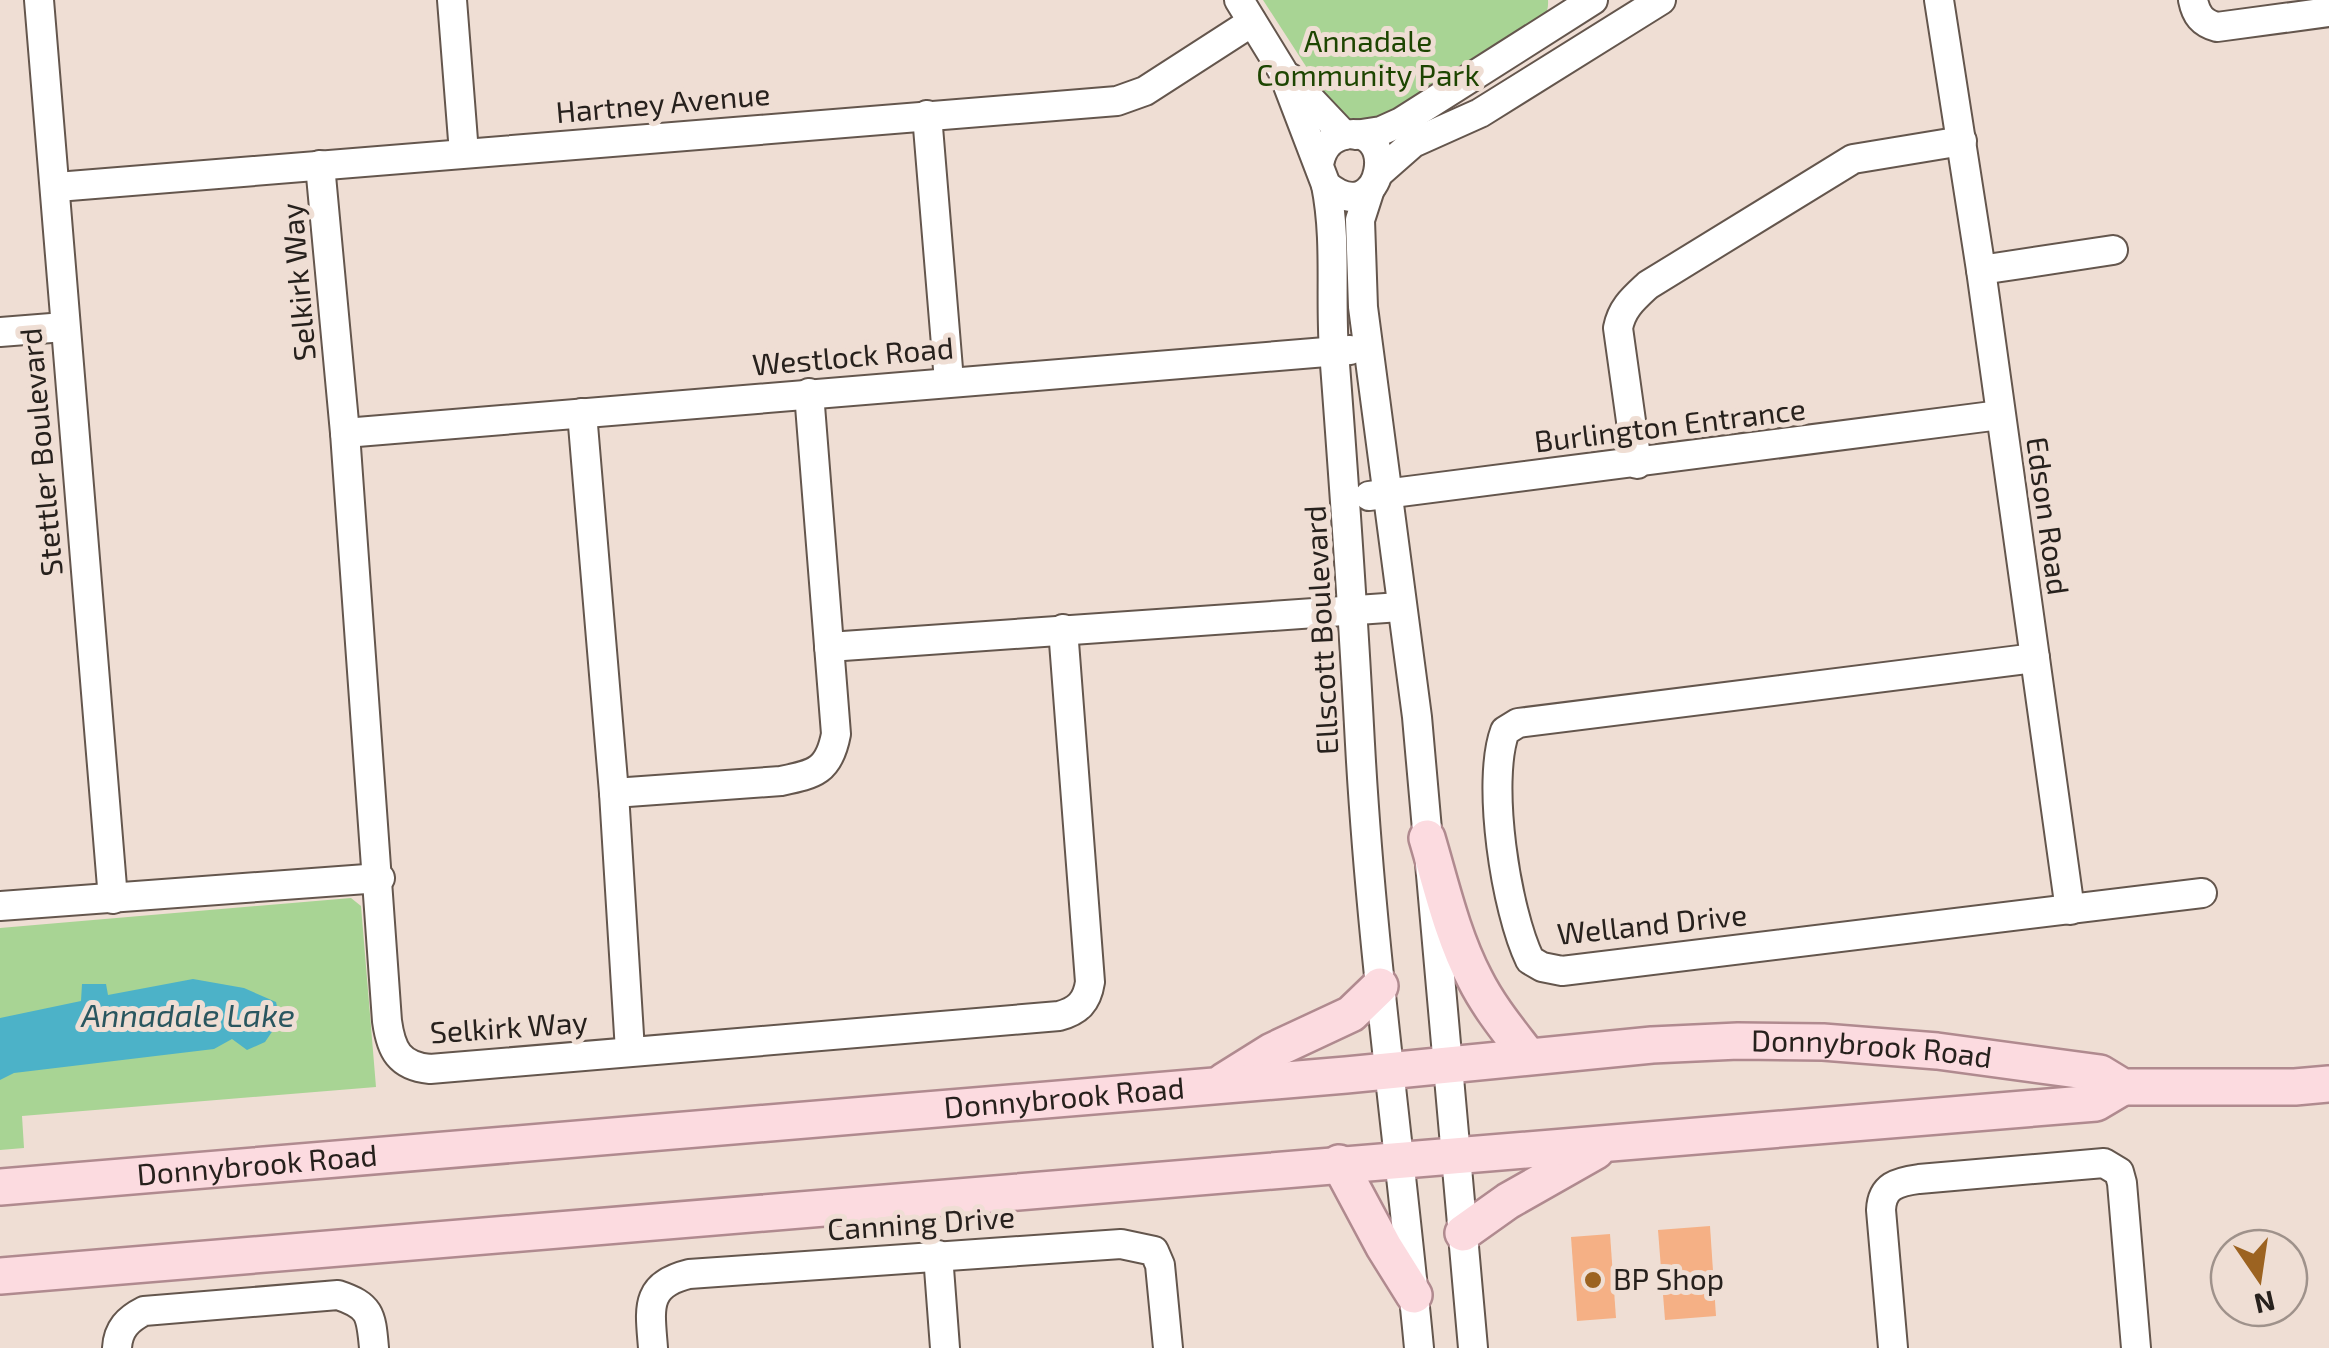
<svg xmlns="http://www.w3.org/2000/svg" width="2329" height="1348" viewBox="0 0 2329 1348" font-family="'Exo 2',sans-serif">
	<style>
		.green { fill: #a8d494 }
		.water { fill: #4cb2c8 }
		.building { fill: #f5b085 }
		.lines { fill: none; stroke-linecap: round; stroke-linejoin: round }
		.minor-casing { stroke: #64564d; stroke-width: 32 }
		.major-casing { stroke: #b08a8f; stroke-width: 40 }
		.minor { stroke: #fff; stroke-width: 28 }
		.major { stroke: #fcdbe0; stroke-width: 35 }
		.poi-dot { fill: #9c6321; stroke: #efded4; stroke-width: 4 }
		.labels { text-anchor: middle; stroke-width: 10; stroke-linejoin: round; paint-order: stroke }
		.park-label { font-size: 30px; fill: #1d4501; stroke: #efded4 }
		.street-label { font-size: 30px; fill: #27211d; stroke: #efded4 }
		.poi-label { font-size: 30px; fill: #27211d; stroke: #efded4; text-anchor: start }
		.water-label { font-size: 32px; font-style: italic; fill: #29565f; stroke: #efded4 }
	</style>
	<rect width="100%" height="100%" fill="#efded4"/>
	<g class="green">
		<path d="M1263,0H1548C1549,14 1543,18 1533,28L1522,27L1431,84C1418,106 1374,129 1348,119C1333,114 1319,95 1306,83L1307,68Z"/>
		<path d="M351,898L361,906L376,1087L22,1116L24,1148L0,1150V928Z"/>
	</g>
	<path class="water" d="M193,979L244,988L276,1002L280,1020L265,1042L247,1050L232,1039L214,1049L14,1073L0,1080V1018L81,1001L82,984H106L108,995Z"/>
	<g class="building">
		<path d="M1710,1226L1716,1316L1665,1320L1658,1230Z"/>
		<path d="M1610,1234L1616,1318L1577,1321L1571,1237Z"/>
	</g>
	<g class="lines">
		<g class="minor-casing">
			<g id="minor">
				<path d="M39,0L113,899"/>
				<path d="M452,0L464,153"/>
				<path d="M1239,0L1282,70L1326,185C1384,233 1402,118 1341,136C1327,140 1321,152 1319,165"/>
				<path d="M1939,0L1981,270L2070,910"/>
				<path d="M2193,0C2196,15 2202,23 2217,27L2329,12"/>
				<path d="M1290,78L1344,135"/>
				<path d="M927,115L949,381"/>
				<path d="M1355,135L1381,131L1401,122L1593,0"/>
				<path d="M320,165L345,433L387,1021C391,1050 399,1066 430,1069L1059,1016C1078,1011 1087,1002 1090,982L1063,629"/>
				<path d="M1380,172L1413,143L1480,113L1661,0"/>
				<path d="M1326,185C1337,240 1330,295 1334,351C1344,482 1353,613 1360,744C1371,946 1400,1147 1419,1348"/>
				<path d="M57,187L1117,101L1145,91L1252,22"/>
				<path d="M1370,189L1360,220L1363,307L1417,717L1473,1348"/>
				<path d="M1981,270L2113,250"/>
				<path d="M0,332L64,327"/>
				<path d="M582,413L614,793L630,1051"/>
				<path d="M345,433L1350,350"/>
				<path d="M1637,464L1618,328C1622,308 1633,299 1648,285L1853,159L1962,141"/>
				<path d="M1369,496L2000,415"/>
				<path d="M829,647L1400,607"/>
				<path d="M2035,658L1518,723L1505,731C1486,782 1506,911 1530,960L1542,967L1562,971L2202,893"/>
				<path d="M614,793L781,781C815,774 829,771 836,734L809,393"/>
				<path d="M0,906L380,878"/>
				<path d="M938,1255L945,1348"/>
				<path d="M117,1348C118,1329 128,1319 144,1311L338,1295C371,1306 371,1315 374,1348"/>
				<path d="M653,1348C650,1309 644,1285 689,1274L1121,1244L1154,1251L1160,1265L1168,1348"/>
				<path d="M1893,1348L1881,1210C1882,1186 1897,1182 1919,1179L2104,1163L2119,1172L2122,1183L2136,1348"/>
			</g>
		</g>
		<g class="major-casing">
			<g id="major">
				<path d="M1427,838C1441,885 1452,935 1475,979C1489,1007 1509,1031 1528,1056"/>
				<path d="M1224,1081L1272,1051L1351,1014L1380,986"/>
				<path d="M1339,1163L1384,1247L1414,1295"/>
				<path id="s1" d="M0,1187L1346,1075L1652,1045L1738,1041L1823,1042L1937,1051L2100,1073L2123,1087H2295L2329,1084"/>
				<path d="M1463,1233L1508,1201L1596,1151"/>
				<path d="M0,1276L2096,1103L2123,1087"/>
			</g>
		</g>
		<use href="#minor" class="minor"/>
		<use href="#major" class="major"/>
	</g>
	<circle class="poi-dot" cx="1593" cy="1280" r="10"/>
	<g class="labels">
		<g class="park-label">
			<text x="1368" y="52">Annadale<tspan x="1368" dy="34">Community Park</tspan></text>
		</g>
		<g class="street-label">
			<text transform="translate(663 104) rotate(-5)" y="10">Hartney Avenue</text>
			<text transform="translate(299 282) rotate(-95)" y="10">Selkirk Way</text>
			<text transform="translate(853 357) rotate(-5)" y="10">Westlock Road</text>
			<text transform="translate(1670 426) rotate(-7)" y="10">Burlington Entrance</text>
			<text transform="translate(42 452) rotate(-95)" y="10">Stettler Boulevard</text>
			<text transform="translate(2047 516) rotate(82)" y="10">Edson Road</text>
			<text transform="translate(1322 630) rotate(-93)" y="10">Ellscott Boulevard</text>
			<text transform="translate(1652 925) rotate(-6)" y="10">Welland Drive</text>
			<text transform="translate(509 1028) rotate(-4)" y="10">Selkirk Way</text>
			<text dy="10" stroke="none"><textPath href="#s1" startOffset="1878">Donnybrook Road</textPath></text>
			<text dy="10" stroke="none"><textPath href="#s1" startOffset="1068">Donnybrook Road</textPath></text>
			<text dy="10" stroke="none"><textPath href="#s1" startOffset="258">Donnybrook Road</textPath></text>
			<text transform="translate(921 1224) rotate(-4)" y="10">Canning Drive</text>
		</g>
		<g class="poi-label">
			<text x="1613" y="1290">BP Shop</text>
		</g>
		<g class="water-label">
			<text x="188" y="1027">Annadale Lake</text>
		</g>
	</g>
	<g transform="translate(2259 1278) rotate(167)"><circle r="48" fill="#efded4" stroke="#9f928b" stroke-width="2.5"/>
	<path d="M0-8L18 38L0 25L-18 38Z" fill="#9c6321"/>
	<text y="-15" font-size="28" font-weight="bold" text-anchor="middle" fill="#27211d">N</text>
	</g>
</svg>
